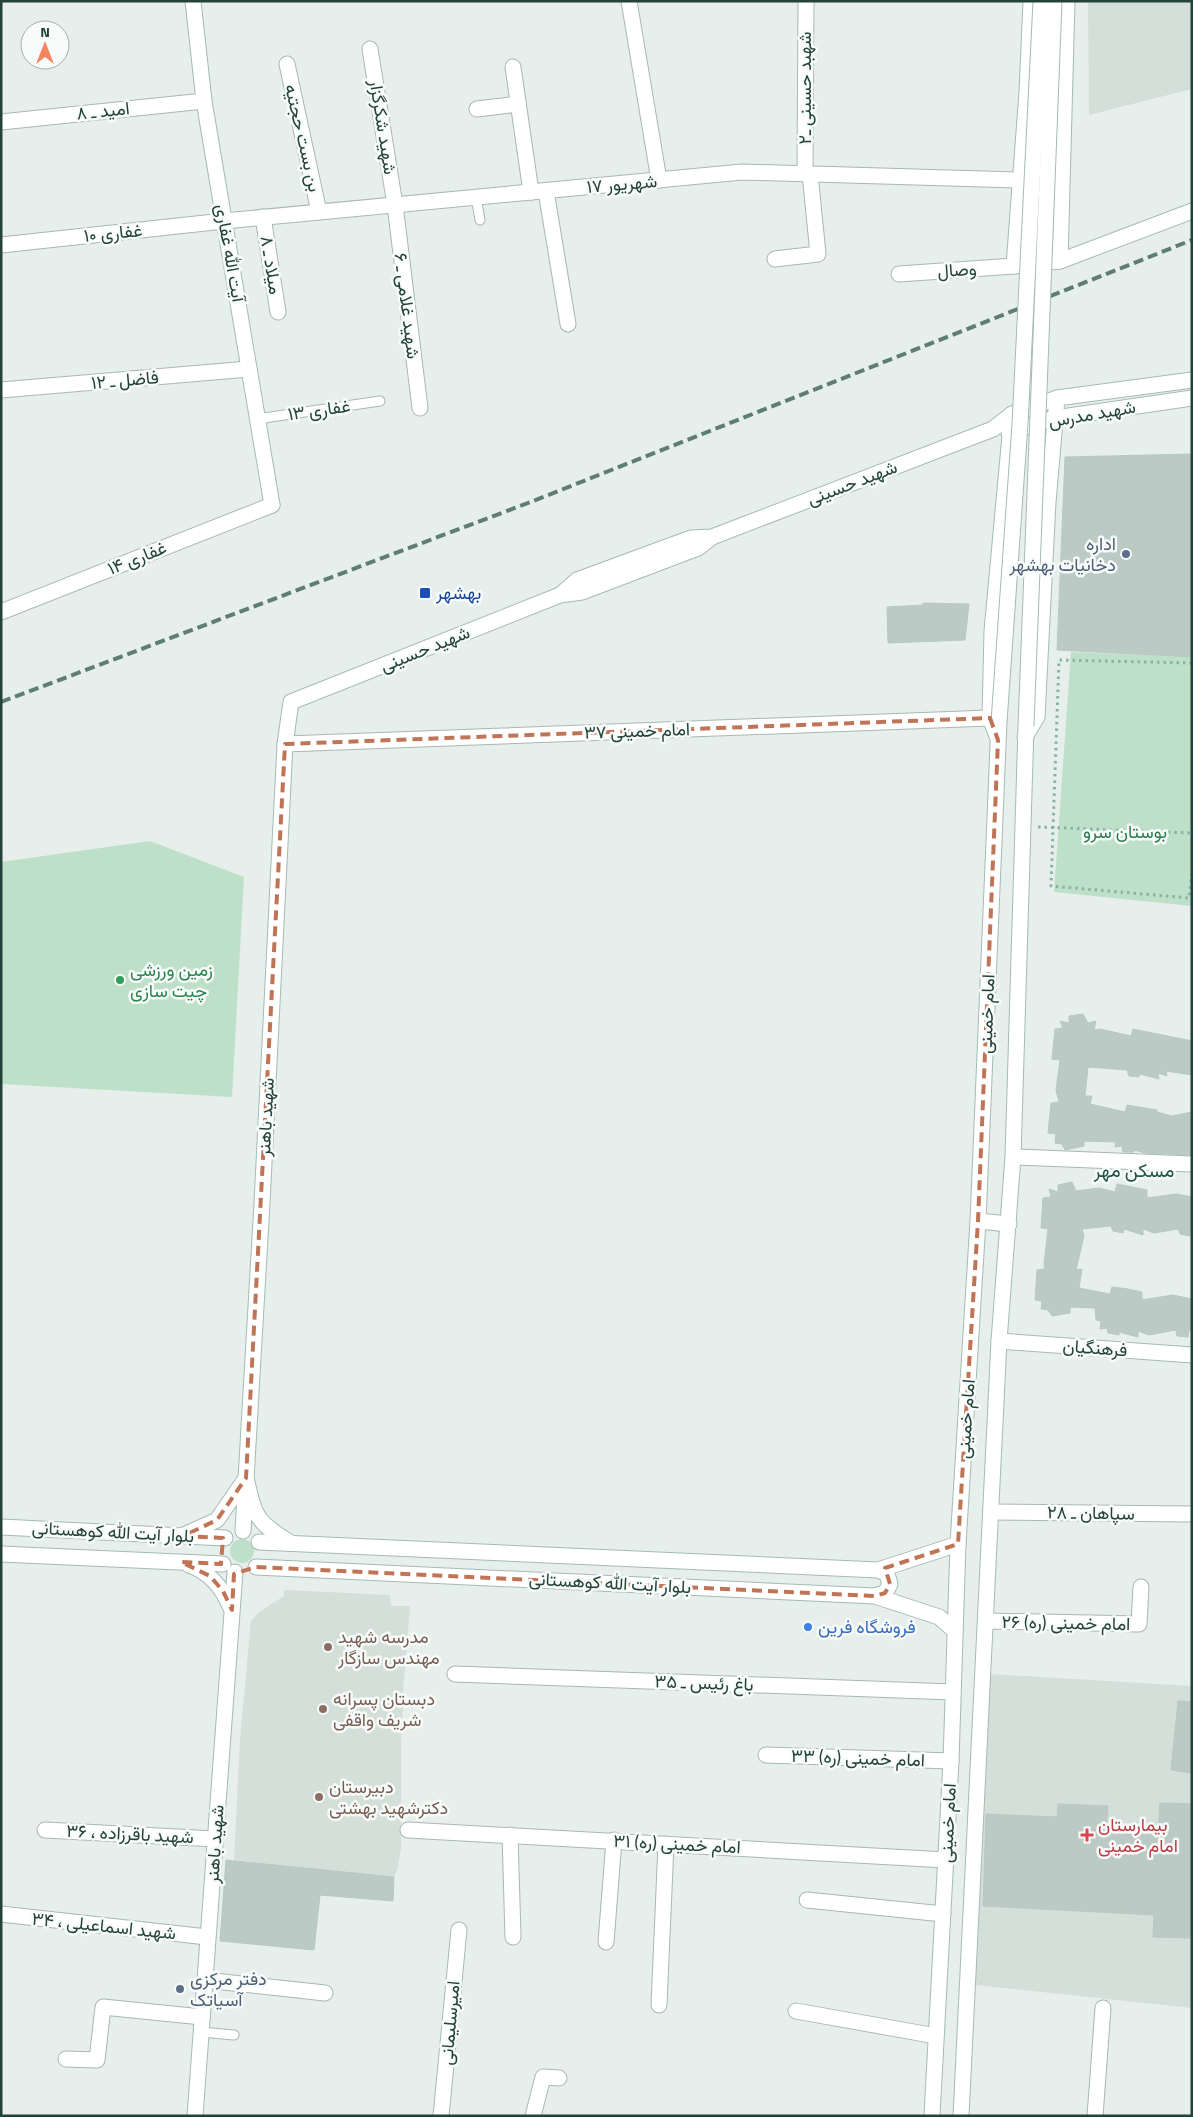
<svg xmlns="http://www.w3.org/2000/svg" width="1193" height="2117" viewBox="0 0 1193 2117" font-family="'Titillium Web',Vazirmatn,sans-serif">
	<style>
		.built { fill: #d4dfda }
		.green { fill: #bfe0c8 }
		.building { fill: #bbcac4; stroke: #b8c9c2 }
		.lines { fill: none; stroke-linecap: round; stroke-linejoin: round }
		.lane-casing { stroke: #a8b8b2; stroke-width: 11 }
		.street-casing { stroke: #a8b8b2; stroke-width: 17 }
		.secondary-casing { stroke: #a4bbb3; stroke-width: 17 }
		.path { stroke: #86b3a5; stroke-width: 3; stroke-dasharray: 2.5 4; stroke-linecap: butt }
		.lane { stroke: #fff; stroke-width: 9 }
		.street { stroke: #fff; stroke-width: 15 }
		.secondary { stroke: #fff; stroke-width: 15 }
		.rail { stroke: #5f7d75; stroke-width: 4; stroke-dasharray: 10 5; stroke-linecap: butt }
		.secondary-bridge-casing { stroke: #a4bbb3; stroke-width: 17; stroke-linecap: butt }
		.secondary-bridge { stroke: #fff; stroke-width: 15 }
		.marked { fill: none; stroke: #c07456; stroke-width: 4; stroke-dasharray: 10 6; stroke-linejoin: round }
		.service-dot { fill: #5c6f8a; stroke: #f7fbf9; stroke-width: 2 }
		.transit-dot { fill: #1a4fb4; stroke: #f7fbf9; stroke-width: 2 }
		.leisure-dot { fill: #2e9e5b; stroke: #f7fbf9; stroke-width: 2 }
		.shop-dot { fill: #3f7fe0; stroke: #f7fbf9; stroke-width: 2 }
		.education-dot { fill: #8d6e63; stroke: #f7fbf9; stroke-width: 2 }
		.health-dot { fill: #e0444e; stroke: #f7fbf9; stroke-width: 2 }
		.labels { text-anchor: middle; stroke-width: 5; stroke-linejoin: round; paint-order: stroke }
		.street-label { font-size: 18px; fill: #24423a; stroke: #f7fbf9 }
		.service-label { font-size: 18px; fill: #4e5e75; stroke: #f7fbf9; text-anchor: end }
		.transit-label { font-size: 18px; fill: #164399; stroke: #f7fbf9; text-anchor: start }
		.park-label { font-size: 18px; fill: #2d7a4b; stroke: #f7fbf9 }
		.leisure-label { font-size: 18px; fill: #27864d; stroke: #f7fbf9; text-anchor: start }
		.shop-label { font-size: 18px; fill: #366cbe; stroke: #f7fbf9; text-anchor: start }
		.education-label { font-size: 18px; fill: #785e54; stroke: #f7fbf9; text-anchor: start }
		.health-label { font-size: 18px; fill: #be3a42; stroke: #f7fbf9; text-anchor: start }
		.neighbourhood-label { font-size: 19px; fill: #1f5548; stroke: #f7fbf9 }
	</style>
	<rect width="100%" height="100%" fill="#e6efeb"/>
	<g class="built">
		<path d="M1088,1H1192V89L1089,115Z"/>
		<path d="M284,1590L390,1595L391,1606H410L404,1679L401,1745V1849L397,1871L394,1877L234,1860L240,1739L251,1621L259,1612L284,1596Z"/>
		<path d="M989,1674L1192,1686V2008L975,1985Z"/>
	</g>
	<g class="green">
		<path d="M1071,652L1192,657V906L1054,892Z"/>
		<path d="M150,841L244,877L232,1097L1,1084V862Z"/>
		<circle cx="242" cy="1551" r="12"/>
	</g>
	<g class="building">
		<path d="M1192,454V657L1057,650L1065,457Z"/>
		<path d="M923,603L969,604L965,640L888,643L887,607L923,605Z"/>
		<path d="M1083,1014L1088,1023L1096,1021L1094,1030L1100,1029L1131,1036L1133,1029L1192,1041V1075L1166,1071L1167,1076L1158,1073L1159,1079L1140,1074L1139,1077L1129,1076L1127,1070L1088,1067L1085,1096H1092L1090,1104L1125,1112L1127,1105L1157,1110V1112L1172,1116L1192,1112V1155L1145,1153L1134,1150V1152H1123L1122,1146L1115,1147L1116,1142L1084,1141V1146L1065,1150L1062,1144L1055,1143L1056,1134L1048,1133L1051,1103L1059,1102L1056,1090L1060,1060L1052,1059L1055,1029L1063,1028L1060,1021L1069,1023V1016Z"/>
		<path d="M1072,1182L1076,1191L1099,1188L1115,1192L1117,1184L1147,1190V1198L1176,1194L1192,1197L1190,1236L1180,1234L1178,1229L1154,1233L1143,1229V1235L1124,1229L1123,1233L1113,1231L1111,1226L1082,1229L1084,1236L1076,1270L1082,1269L1079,1288L1110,1294L1112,1287L1128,1289L1142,1292V1300L1173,1295L1192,1299V1331L1189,1330L1188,1337L1177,1336L1176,1330L1149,1335L1138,1331V1337L1119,1332V1335L1108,1333L1107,1328L1100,1329L1101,1321L1096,1320L1095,1308L1070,1307V1313L1052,1316L1048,1310L1041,1309L1042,1301L1035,1300L1037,1270L1045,1269L1044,1264L1048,1229L1041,1228L1043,1198L1051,1197L1049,1189L1058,1192V1185Z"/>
		<path d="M1178,1701L1192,1702V1773L1171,1770Z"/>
		<path d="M1160,1803L1192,1804V1938L1153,1937L1154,1915L983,1906L986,1814L1057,1817L1058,1804L1108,1806L1106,1834L1158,1835Z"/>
		<path d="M226,1860L394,1877L393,1901L320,1895L314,1950L220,1941Z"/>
	</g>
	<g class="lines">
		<g class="lane-casing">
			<g id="lane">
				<path d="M476,197L480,220"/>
				<path d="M257,419L380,401"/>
				<path d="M201,2032L234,2035"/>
			</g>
		</g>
		<g class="street-casing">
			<g id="street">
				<path d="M629,1L659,180"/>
				<path d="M370,49L395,205L420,408"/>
				<path d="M287,64L319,212"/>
				<path d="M513,67L531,192"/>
				<path d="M477,109L518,104"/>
				<path d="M1,122L204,101"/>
				<path d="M805,174L806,1"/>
				<path d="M546,191L568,324"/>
				<path d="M263,217L278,312"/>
				<path d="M1,245L224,221L742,172L1020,180"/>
				<path d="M775,259L818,254L810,174"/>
				<path d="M899,274L1014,266"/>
				<path d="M1,390L249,369"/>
				<path d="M1,612L272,505"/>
				<path d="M285,744L990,718"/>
				<path d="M1013,1157L1192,1164"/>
				<path d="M991,1512L1192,1514"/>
				<path d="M986,1621L1139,1624L1141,1587"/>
				<path d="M455,1674L953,1692"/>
				<path d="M766,1755L951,1761"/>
				<path d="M45,1830L215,1839"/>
				<path d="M408,1830L946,1860"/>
				<path d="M510,1835L513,1937"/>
				<path d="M807,1900L943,1914"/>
				<path d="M1,1914L207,1937"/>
				<path d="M606,1942L614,1840"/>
				<path d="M205,1980L325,1993"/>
				<path d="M659,2005L666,1844"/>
				<path d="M796,2011L936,2036"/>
				<path d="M66,2059L97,2060L103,2007L202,2017"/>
				<path d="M441,2116L459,1930"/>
				<path d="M533,2116L543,2077L559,2078"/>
				<path d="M1095,2116L1103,2008"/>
			</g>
		</g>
		<g class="secondary-casing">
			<g id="secondary">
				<path d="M193,1L204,101L272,505"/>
				<path d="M1031,1L1027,92L1014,266L1060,261L1192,211"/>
				<path d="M1060,261L1067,1"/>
				<path d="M1009,433L1055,418L1192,398"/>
				<path d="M560,595L577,580L691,538L712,537L993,429L1012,414L1057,398L1192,380"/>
				<path d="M997,736L990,718L992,631L1012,414"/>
				<path d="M1025,737L1037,717L1048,502L1057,398"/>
				<path d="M978,1221L1009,1224"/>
				<path d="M999,1341L1192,1355"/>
				<path d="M1,1527L225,1538"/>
				<path d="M243,1531L262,1203L285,744L291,702L560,595L582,592L698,548L712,537"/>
				<path d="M184,1535L217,1520L246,1478C255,1517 256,1522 291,1543"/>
				<path d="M259,1542L878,1570L958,1544"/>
				<path d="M1,1554L223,1564"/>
				<path d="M189,1565C210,1572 223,1589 231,1608"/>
				<path d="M256,1567L875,1596L939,1617L955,1631"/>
				<path d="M875,1596L885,1593L890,1584L887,1574L878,1570"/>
				<path d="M195,2116L235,1572"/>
				<path d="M932,2116L951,1761L958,1544L978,1221L999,722"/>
				<path d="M961,2116L999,1341L1013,1157L1026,726"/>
			</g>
		</g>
		<g class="path">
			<path d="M1192,663L1059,660L1051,886L1189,898L1192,872"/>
			<path d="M1038,827L1192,833"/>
		</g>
		<use href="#lane" class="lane"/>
		<use href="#street" class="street"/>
		<use href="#secondary" class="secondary"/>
		<path class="rail" d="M1,702L528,503L1192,240"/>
		<g class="secondary-bridge-casing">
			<g id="secondary-bridge">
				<path d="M999,722L1020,424L1041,1"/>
				<path d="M1026,726L1054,1"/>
			</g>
		</g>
		<use href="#secondary-bridge" class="secondary-bridge"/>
	</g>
	<path class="marked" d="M990,718L998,740L978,1221L958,1544L885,1568L890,1584L885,1593L875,1596L256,1567L234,1574L232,1610L223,1591L210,1576L181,1562L221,1564L223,1538L183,1536L217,1520L246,1478L285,744Z"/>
	<g class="service-dot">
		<circle cx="1126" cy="554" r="5"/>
		<circle cx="180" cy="1989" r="5"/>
	</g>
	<rect class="transit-dot" x="419" y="587" width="12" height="12" rx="2.5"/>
	<circle class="leisure-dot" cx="120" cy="980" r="5"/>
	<circle class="shop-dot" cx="808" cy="1627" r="5"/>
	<g class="education-dot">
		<circle cx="328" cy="1647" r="5"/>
		<circle cx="323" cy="1709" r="5"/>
		<circle cx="319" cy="1797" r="5"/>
	</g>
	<path class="health-dot" d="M1084.5 1827.5h5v5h5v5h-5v5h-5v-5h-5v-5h5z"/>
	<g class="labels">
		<g class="street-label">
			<text transform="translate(805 88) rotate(-90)" y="6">شهبد حسینی ـ۲</text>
			<text transform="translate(103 111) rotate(-6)" y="6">امید ـ ۸</text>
			<text transform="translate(383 127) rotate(81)" y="6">شهید شکرگزار</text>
			<text transform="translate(303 138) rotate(77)" y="6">بن بست حجتیه</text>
			<text transform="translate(622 184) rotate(-5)" y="6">۱۷ شهریور</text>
			<text transform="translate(113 233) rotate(-6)" y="6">غفاری ۱۰</text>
			<text transform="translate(230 253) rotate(80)" y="6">آیت الله غفاری</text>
			<text transform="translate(271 265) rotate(81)" y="6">میلاد ـ ۸</text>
			<text transform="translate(957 270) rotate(-4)" y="6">وصال</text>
			<text transform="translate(407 306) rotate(83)" y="6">شهید غلامی ـ ۶</text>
			<text transform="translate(125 380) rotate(-5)" y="6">فاضل ـ ۱۲</text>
			<text transform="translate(319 410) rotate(-8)" y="6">غفاری ۱۳</text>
			<text transform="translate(1092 414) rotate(-10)" y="6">شهید مدرس</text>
			<text transform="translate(852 483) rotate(-21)" y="6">شهید حسینی</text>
			<text transform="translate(137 558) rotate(-22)" y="6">غفاری ۱۴</text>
			<text transform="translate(425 649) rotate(-22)" y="6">شهید حسینی</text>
			<text transform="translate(637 731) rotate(-2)" y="6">امام خمینی ۳۷</text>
			<text transform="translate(987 1014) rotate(-88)" y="6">امام خمینی</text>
			<text transform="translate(266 1117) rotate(-87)" y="6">شهید باهنر</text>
			<text transform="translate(1095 1348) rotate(4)" y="6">فرهنگیان</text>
			<text transform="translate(966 1419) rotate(-86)" y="6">امام خمینی</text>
			<text transform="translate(1091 1513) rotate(1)" y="6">سپاهان ـ ۲۸</text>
			<text transform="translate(113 1532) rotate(3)" y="6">بلوار آیت الله کوهستانی</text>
			<text transform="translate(610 1583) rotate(3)" y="6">بلوار آیت الله کوهستانی</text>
			<text transform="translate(1066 1623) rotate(1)" y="6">امام خمینی (ره) ۲۶</text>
			<text transform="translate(704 1683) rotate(2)" y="6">باغ رئیس ـ ۳۵</text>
			<text transform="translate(858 1758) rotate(2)" y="6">امام خمینی (ره) ۳۳</text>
			<text transform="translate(948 1823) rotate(-87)" y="6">امام خمینی</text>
			<text transform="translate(130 1834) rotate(3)" y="6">شهید باقرزاده ، ۳۶</text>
			<text transform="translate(215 1844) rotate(-86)" y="6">شهید باهنر</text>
			<text transform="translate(677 1844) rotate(3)" y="6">امام خمینی (ره) ۳۱</text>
			<text transform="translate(104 1926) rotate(6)" y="6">شهید اسماعیلی ، ۳۴</text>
			<text transform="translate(450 2023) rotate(-85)" y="6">امیرسلیمانی</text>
		</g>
		<g class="service-label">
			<text x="1116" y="550">اداره<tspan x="1116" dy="21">دخانیات بهشهر</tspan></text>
			<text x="190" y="1985" text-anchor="start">دفتر مرکزی<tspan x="190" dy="21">آسیاتک</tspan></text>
		</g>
		<g class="transit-label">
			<text x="436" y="599">بهشهر</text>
		</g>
		<g class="park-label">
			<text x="1125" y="838">بوستان سرو</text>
		</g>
		<g class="leisure-label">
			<text x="130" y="976">زمین ورزشی<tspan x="130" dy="21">چیت سازی</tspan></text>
		</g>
		<g class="shop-label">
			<text x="818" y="1633">فروشگاه فرین</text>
		</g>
		<g class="education-label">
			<text x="338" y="1643">مدرسه شهید<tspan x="338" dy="21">مهندس سازگار</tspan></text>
			<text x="333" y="1705">دبستان پسرانه<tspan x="333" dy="21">شریف واقفی</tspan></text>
			<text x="329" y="1793">دبیرستان<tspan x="329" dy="21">دکترشهید بهشتی</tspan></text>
		</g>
		<g class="health-label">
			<text x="1098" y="1831">بیمارستان<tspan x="1098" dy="21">امام خمینی</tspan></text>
		</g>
		<g class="neighbourhood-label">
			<text x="1134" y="1177">مسکن مهر</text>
		</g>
	</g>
	<rect width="1193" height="2117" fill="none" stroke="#24423a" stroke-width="5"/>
	<g transform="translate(45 45)"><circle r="24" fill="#f7fbf9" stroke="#a3b1ad"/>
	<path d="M0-4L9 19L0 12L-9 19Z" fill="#f4845f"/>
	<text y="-8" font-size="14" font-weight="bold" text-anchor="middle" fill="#24423a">N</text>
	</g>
</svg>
